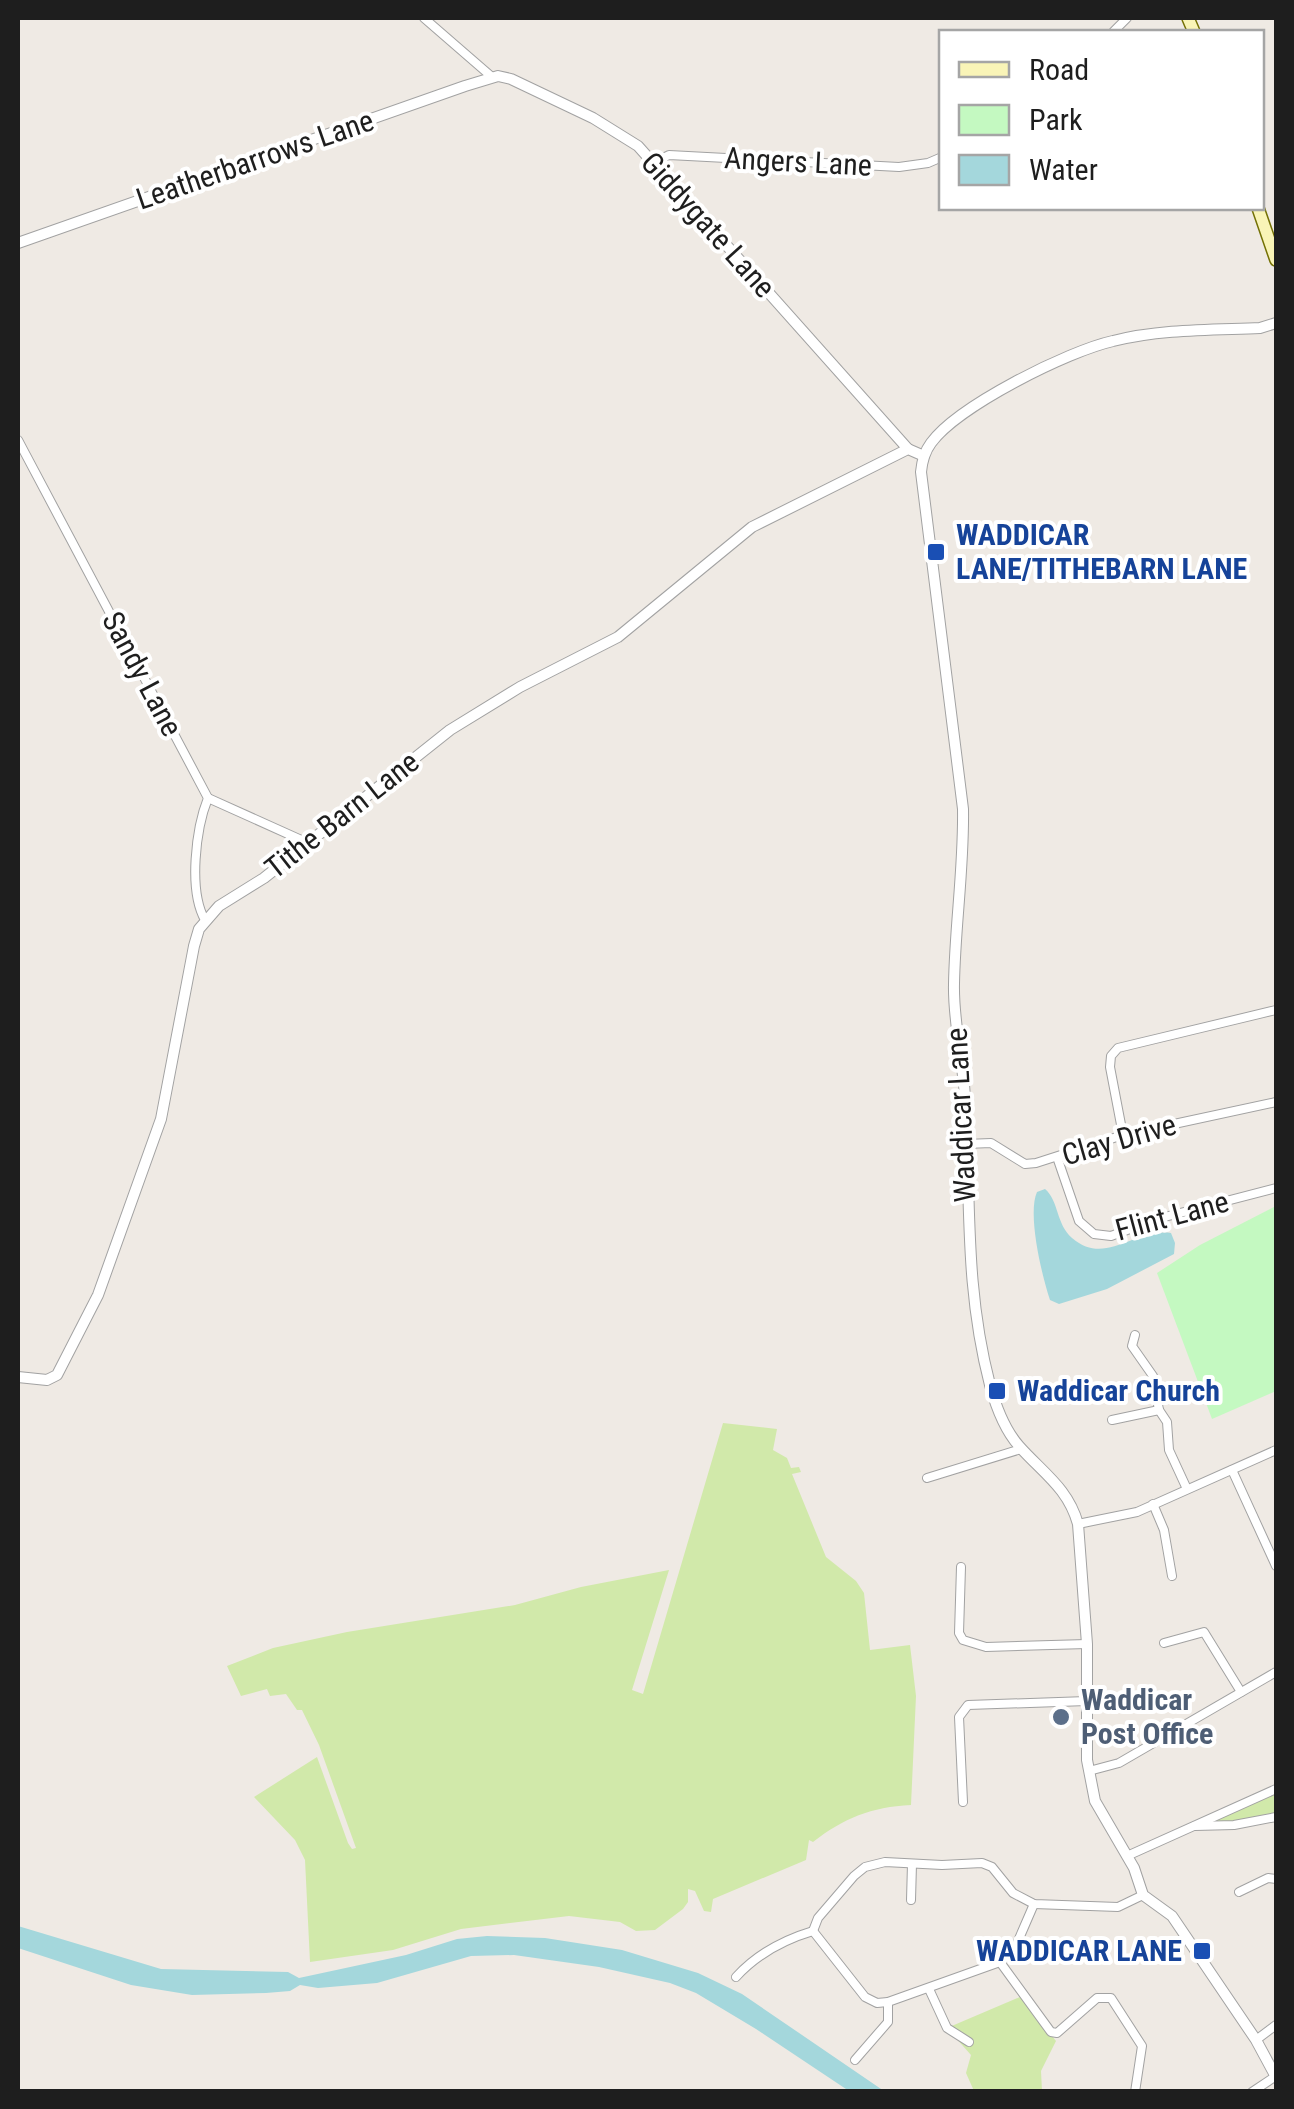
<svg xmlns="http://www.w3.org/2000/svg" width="1294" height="2109" viewBox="0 0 1294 2109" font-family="'Roboto Condensed',sans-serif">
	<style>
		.grass { fill: #d1e9aa }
		.park { fill: #c4f9c1 }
		.water { fill: #a4d7dc }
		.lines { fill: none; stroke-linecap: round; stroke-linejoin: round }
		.minor-casing { stroke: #a2a2a2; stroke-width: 10 }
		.tertiary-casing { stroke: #a2a2a2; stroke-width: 12 }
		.secondary-casing { stroke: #747105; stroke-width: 14 }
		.minor { stroke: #fff; stroke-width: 8 }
		.tertiary { stroke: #fff; stroke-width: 10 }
		.secondary { stroke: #f9f4b7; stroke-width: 11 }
		.transit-dot { fill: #1a4fb4; stroke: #fff; stroke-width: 4 }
		.service-dot { fill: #5c6f8a; stroke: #fff; stroke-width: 4 }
		.labels { text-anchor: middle; stroke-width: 8; stroke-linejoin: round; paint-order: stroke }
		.street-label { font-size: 30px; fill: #1e1e1e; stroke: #fff }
		.transit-label { font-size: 30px; font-weight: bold; fill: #164399; stroke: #fff; text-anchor: start }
		.service-label { font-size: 30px; font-weight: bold; fill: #4e5e75; stroke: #fff; text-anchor: start }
	</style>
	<rect width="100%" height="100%" fill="#efeae4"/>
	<g class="grass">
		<path d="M723,1423L777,1429L773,1450L787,1458L791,1468L799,1467L801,1472L792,1474L826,1557L856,1581L864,1593L870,1650L910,1645L916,1696L911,1805C871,1807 844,1818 813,1842L809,1840L806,1860L713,1899L711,1912L704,1911L695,1891L688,1889V1902L683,1909L655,1930L636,1931L620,1922L569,1916L461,1929L393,1950L310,1962L305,1860L295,1840L254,1797L317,1757L348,1843L352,1849L356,1848L319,1745L302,1710H297L286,1694L270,1696L267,1689L241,1696L227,1666L273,1648L347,1632L515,1605L581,1587L669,1570L632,1690L643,1694Z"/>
		<path d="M1276,1792V1817L1234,1825L1197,1823Z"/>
		<path d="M1020,1997L1056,2041L1041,2071L1042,2091H974L966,2073L971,2055L947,2028Z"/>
	</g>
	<path class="park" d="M1276,1206V1391L1212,1419L1157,1273L1200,1245Z"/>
	<g class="water">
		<path d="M1045,1189C1059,1201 1056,1224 1072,1238C1106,1267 1133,1228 1171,1233L1175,1243L1174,1254L1107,1289L1059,1304L1050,1300C1042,1276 1027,1214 1037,1192Z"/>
		<path d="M18,1926L161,1969L288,1972L299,1978L406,1955L457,1939L487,1936L545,1938L622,1950L698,1973L742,1994L884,2091H849L756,2029L696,1993L670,1983L599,1967L514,1955L471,1956L377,1983L318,1988L300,1985L290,1991L266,1993L192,1995L131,1985L18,1948Z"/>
	</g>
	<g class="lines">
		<g class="minor-casing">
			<g id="minor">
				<path d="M424,18L492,77"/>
				<path d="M1113,32L1127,18"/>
				<path d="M655,162L669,155L899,167L928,163L942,157"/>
				<path d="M18,440L208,798C196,828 188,890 205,920"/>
				<path d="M208,798L308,843"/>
				<path d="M1123,1135L1110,1067L1111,1056L1118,1048L1276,1010"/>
				<path d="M966,1144L991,1143L1025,1164L1036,1163L1123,1135L1276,1102"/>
				<path d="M1057,1157L1079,1221L1094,1234L1111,1236L1157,1219L1276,1188"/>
				<path d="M1135,1335L1132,1346L1153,1376L1159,1410L1167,1422L1169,1450L1187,1489"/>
				<path d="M1112,1420L1159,1410"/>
				<path d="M1232,1470L1276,1566"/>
				<path d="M927,1478L1021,1449"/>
				<path d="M1153,1504L1164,1530L1172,1576"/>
				<path d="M1078,1524L1137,1512L1276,1450"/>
				<path d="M961,1567L959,1633L963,1640L986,1647L1087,1644"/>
				<path d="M1164,1643L1204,1632L1241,1692"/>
				<path d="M1089,1771L1119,1763L1276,1672"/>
				<path d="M963,1802L959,1717L968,1705L1087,1701"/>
				<path d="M1195,1826L1234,1825L1276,1817"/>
				<path d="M1127,1856L1276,1789"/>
				<path d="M1239,1892L1268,1878L1276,1879"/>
				<path d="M911,1900L912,1864"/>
				<path d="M813,1931L818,1918L854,1876L865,1867L885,1862L942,1865L982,1863L992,1867L1013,1893L1034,1904L1118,1907L1143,1895"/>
				<path d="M813,1931L865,1997L877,2003L888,2002L1000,1962L1015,1948L1034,1904"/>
				<path d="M1000,1962L1051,2032L1057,2033L1097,1998H1111L1142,2046L1135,2092"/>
				<path d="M736,1977C757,1954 783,1940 813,1931"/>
				<path d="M929,1989L947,2028L969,2042"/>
				<path d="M1256,2040L1276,2025"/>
				<path d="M855,2060L888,2022V2002"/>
				<path d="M1252,2092L1276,2076"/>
			</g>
		</g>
		<g class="tertiary-casing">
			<g id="tertiary">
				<path d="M18,243L465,86L498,76L511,79L593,118L638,146L908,449"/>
				<path d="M1276,323L1260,328C1211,330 1160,329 1113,341C1068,351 958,406 931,443C925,451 922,461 921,472L963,809C964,868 955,925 954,984C953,1022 963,1059 965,1098C971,1199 964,1285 990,1385C996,1407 1004,1429 1019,1446C1043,1473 1068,1488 1078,1524L1087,1644V1760L1095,1801L1134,1868L1143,1895L1172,1916L1256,2040L1276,2077"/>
				<path d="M18,1377L47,1380L57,1375L98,1295L161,1119L194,946L199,929L219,906L264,878L450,730L520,687L618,637L752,527L908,449L924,456"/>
			</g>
		</g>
		<g class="secondary-casing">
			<g id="secondary">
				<path d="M1188,18L1194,32"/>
				<path d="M1258,208L1276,260"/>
			</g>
		</g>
		<use href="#minor" class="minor"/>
		<use href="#tertiary" class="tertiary"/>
		<use href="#secondary" class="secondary"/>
	</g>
	<g class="transit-dot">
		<rect x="926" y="542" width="20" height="20" rx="5"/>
		<rect x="987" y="1381" width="20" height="20" rx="5"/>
		<rect x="1192" y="1941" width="20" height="20" rx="5"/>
	</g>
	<circle class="service-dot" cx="1061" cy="1717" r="10"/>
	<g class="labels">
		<g class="street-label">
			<text transform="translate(255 160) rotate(-19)" y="10">Leatherbarrows Lane</text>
			<text transform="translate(798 162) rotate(3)" y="10">Angers Lane</text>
			<text transform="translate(708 225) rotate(48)" y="10">Giddygate Lane</text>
			<text transform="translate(142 674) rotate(62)" y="10">Sandy Lane</text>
			<text transform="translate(342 815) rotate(-38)" y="10">Tithe Barn Lane</text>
			<text transform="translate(961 1115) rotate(-93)" y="10">Waddicar Lane</text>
			<text transform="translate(1119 1140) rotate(-16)" y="10">Clay Drive</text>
			<text transform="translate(1172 1216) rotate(-15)" y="10">Flint Lane</text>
		</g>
		<g class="transit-label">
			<text x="956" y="545">WADDICAR<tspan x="956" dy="34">LANE/TITHEBARN LANE</tspan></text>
			<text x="1017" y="1401">Waddicar Church</text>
			<text x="1182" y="1961" text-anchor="end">WADDICAR LANE</text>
		</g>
		<g class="service-label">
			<text x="1081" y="1710">Waddicar<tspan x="1081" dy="34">Post Office</tspan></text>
		</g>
	</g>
	<rect width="1294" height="2109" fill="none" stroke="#1e1e1e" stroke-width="40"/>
	<rect x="939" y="30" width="325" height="180" fill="#ffffff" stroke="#a5a5a5" stroke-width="2.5"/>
	<rect x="959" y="62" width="50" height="15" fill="#f9f4b7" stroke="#a5a5a5" stroke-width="2.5"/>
	<text x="1029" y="80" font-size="30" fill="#1e1e1e">Road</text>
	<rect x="959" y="105" width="50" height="30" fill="#c4f9c1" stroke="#a5a5a5" stroke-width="2.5"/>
	<text x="1029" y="130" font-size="30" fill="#1e1e1e">Park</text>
	<rect x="959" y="155" width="50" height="30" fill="#a4d7dc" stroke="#a5a5a5" stroke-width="2.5"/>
	<text x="1029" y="180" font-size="30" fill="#1e1e1e">Water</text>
</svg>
